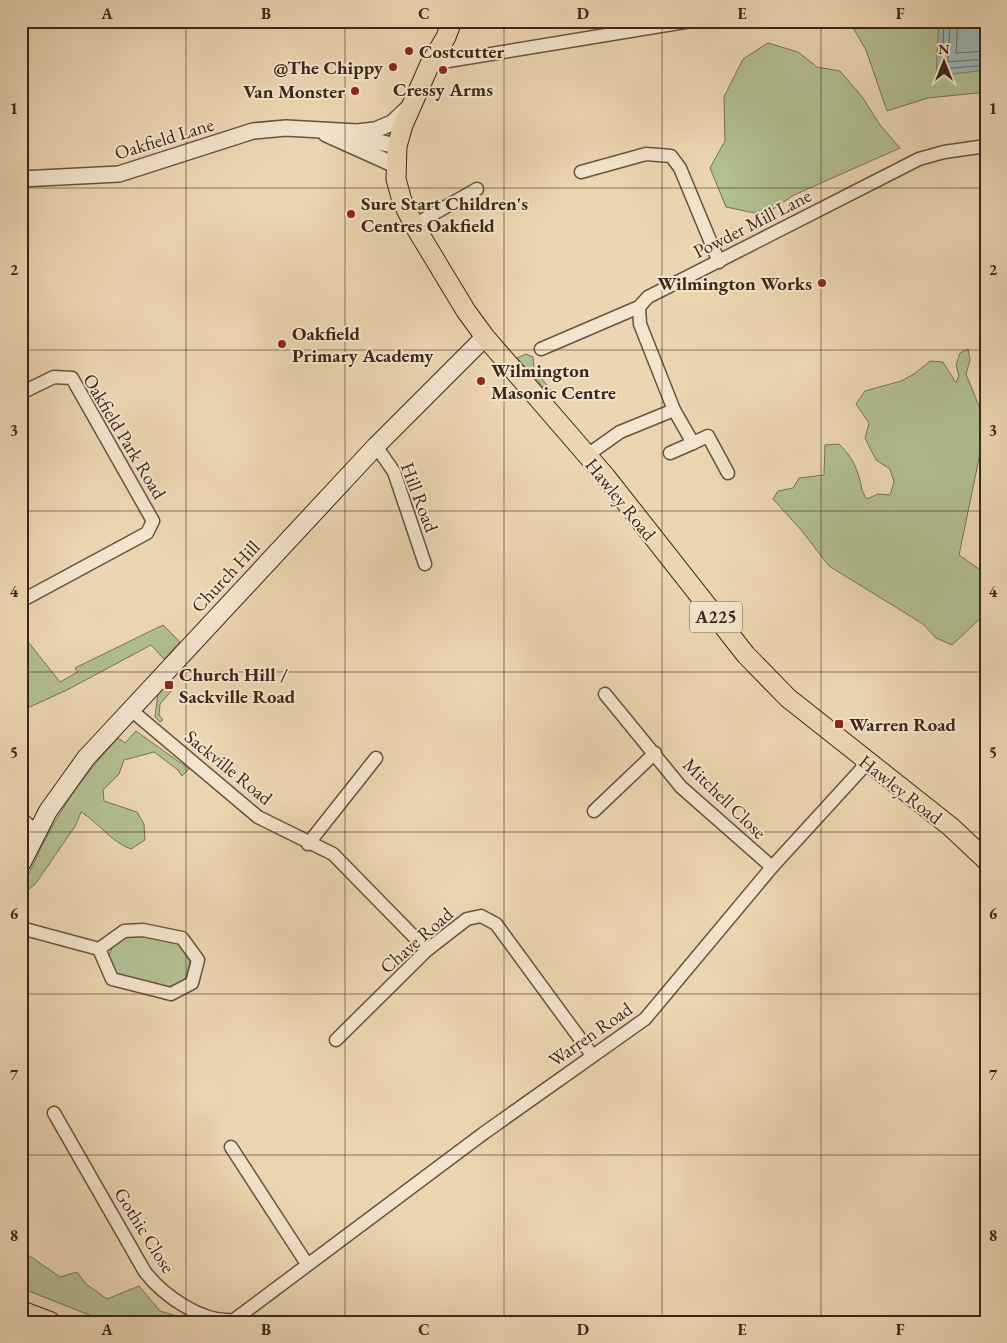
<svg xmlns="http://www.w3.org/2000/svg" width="1007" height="1343" viewBox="0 0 1007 1343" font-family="'EB Garamond',serif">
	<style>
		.green { fill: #b2bf91; stroke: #767355 }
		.water { fill: #9db6b7; stroke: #767d78 }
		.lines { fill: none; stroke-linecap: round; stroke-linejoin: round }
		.shore { stroke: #6c6e68; stroke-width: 1 }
		.minor-casing { stroke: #67533f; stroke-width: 15 }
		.tertiary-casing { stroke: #67533f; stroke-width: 18 }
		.secondary-casing { stroke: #3b2719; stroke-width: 20 }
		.primary-casing { stroke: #3b2719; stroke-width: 21 }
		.trunk-casing { stroke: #3b2719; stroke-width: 22 }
		.minor { stroke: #f3e4cd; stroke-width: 12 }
		.tertiary { stroke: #f3e4cd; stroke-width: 15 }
		.secondary { stroke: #f3e4cd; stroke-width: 18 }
		.primary { stroke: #ecd6b2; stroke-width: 19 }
		.trunk { stroke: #ecd6b2; stroke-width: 20 }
		.grid { fill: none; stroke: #3b2719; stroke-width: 1; stroke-opacity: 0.55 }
		.poi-dot { fill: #8f2418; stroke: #f3e4cd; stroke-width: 2 }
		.labels { text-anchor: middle; stroke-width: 4; stroke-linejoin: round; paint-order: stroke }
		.shield { fill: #f3e4cd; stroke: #72604f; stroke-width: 1 }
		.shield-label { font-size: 18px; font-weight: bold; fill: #3b2719 }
		.poi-label { font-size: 19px; font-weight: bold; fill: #3b2719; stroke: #f3e4cd; text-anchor: start }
		.street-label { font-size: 19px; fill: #3b2719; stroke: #f3e4cd }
		.neatline { fill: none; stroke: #3b2719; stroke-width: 2 }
		.grid-label { font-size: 16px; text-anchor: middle; font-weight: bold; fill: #3b2719 }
	</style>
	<rect width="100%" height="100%" fill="#ecd6b2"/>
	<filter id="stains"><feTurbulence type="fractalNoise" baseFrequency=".004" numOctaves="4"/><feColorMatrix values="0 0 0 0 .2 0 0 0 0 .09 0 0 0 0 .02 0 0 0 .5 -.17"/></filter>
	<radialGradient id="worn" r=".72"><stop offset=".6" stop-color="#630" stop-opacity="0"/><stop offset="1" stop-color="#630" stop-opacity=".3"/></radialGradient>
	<g class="green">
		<path d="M849,21H986V92L928,98L887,111L866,50Z"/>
		<path d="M768,43L798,52L817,67L840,71L863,98L880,125L900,148L794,195L764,215L726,207L710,168L725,141L724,97L743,59Z"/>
		<path d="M968,349L970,360L966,374L981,411L982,444L959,555L986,574V613L952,645L936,638L923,624L829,566L802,531L773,499L778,491L793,488L799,478L824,475L825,445L839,444C848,453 854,461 858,474C862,483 860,491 867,499L878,494L890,495L894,482L890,469L876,460L865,438L869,423L856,404L865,391L901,381L914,374L930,361L943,362L956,383L959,376L956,365L960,353Z"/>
		<path d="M526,354L533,357L534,369L554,394L551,396L517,358Z"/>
		<path d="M163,625L180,642L164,659L151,645L67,690L21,711V633L60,682L78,672L75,668Z"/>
		<path d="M168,682L175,687L160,704L159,715L163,720L160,722L155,717L158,693Z"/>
		<path d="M136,731L189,769L182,776L178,770L154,752L124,760L119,774L103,790L104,801L137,812L144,824L145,840L131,849C111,842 99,823 81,812L76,825L36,883L27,891L21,904C21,889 27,878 33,865C54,817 82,776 118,738L125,743Z"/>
		<path d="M133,933L182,944L191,958L185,981L167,990L115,976L107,959L114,944Z"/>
		<path d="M21,1250L60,1277L77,1272L86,1284L107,1299L139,1286L160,1311L196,1322H107L21,1288Z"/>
	</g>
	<path class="water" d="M939,21H986V70L936,76Z"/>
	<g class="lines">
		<g class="shore">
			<path d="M944,21L942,69L986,65"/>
			<path d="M950,21L948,62L986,59"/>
			<path d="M958,21L956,53L986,51"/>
		</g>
		<g class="minor-casing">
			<g id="minor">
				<path d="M430,64L691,21"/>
				<path d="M581,172L646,154L671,156L680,168L719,262"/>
				<path d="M414,225L477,189"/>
				<path d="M541,349L639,307L648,297L919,159L944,152L986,146"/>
				<path d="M21,393L54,377L72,378L153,521L147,533L21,601"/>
				<path d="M693,443L708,436L728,473"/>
				<path d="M376,446L394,472L425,564"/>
				<path d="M670,453L693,443L674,410"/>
				<path d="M586,456L620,432L674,410L640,324L639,307"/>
				<path d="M605,694L681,787L772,867"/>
				<path d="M131,710L258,817L333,854L427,950"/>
				<path d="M594,811L655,753"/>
				<path d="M21,818L36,832"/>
				<path d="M308,844L376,758"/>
				<path d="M21,928L99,949L124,931L143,930L182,938L198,960L192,983L171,994L112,979L99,949"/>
				<path d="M336,1040L427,950L467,919L481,916L496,924L592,1055"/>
				<path d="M54,1113L145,1272C164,1296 202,1323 234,1320L484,1133L645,1019L772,867L868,762"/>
				<path d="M231,1147L307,1264"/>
			</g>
		</g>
		<g class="tertiary-casing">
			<g id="tertiary">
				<path d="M326,134L395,165"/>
				<path d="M355,137L397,146"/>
				<path d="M21,179L119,174L253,131L286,128L357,132L375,130L392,123L409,107"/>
			</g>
		</g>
		<g class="secondary-casing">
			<path id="secondary" d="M21,864L48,811L86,758L376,446L485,337"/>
		</g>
		<g class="primary-casing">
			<path id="primary" d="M452,21L446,37L430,64L403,125L397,146L396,179L402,201L414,225L466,311L485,337L606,477L746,655L788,698L951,827L986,860"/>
		</g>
		<g class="trunk-casing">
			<path id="trunk" d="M21,1311L50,1322"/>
		</g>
		<use href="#minor" class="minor"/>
		<use href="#tertiary" class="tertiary"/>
		<use href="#secondary" class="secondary"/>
		<use href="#primary" class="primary"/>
		<use href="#trunk" class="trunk"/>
	</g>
	<path class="grid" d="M186,21V1322M345,21V1322M504,21V1322M662,21V1322M821,21V1322M21,188H986M21,350H986M21,511H986M21,672H986M21,832H986M21,994H986M21,1155H986"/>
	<g class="poi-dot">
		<circle cx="409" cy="51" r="5"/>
		<circle cx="393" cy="67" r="5"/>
		<circle cx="443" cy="70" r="5"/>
		<circle cx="355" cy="91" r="5"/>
		<circle cx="351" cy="214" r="5"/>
		<circle cx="822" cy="283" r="5"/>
		<circle cx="282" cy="344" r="5"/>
		<circle cx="481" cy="381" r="5"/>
		<rect x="164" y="680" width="10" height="10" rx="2.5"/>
		<rect x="834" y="719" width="10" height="10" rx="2.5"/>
	</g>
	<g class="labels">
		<rect class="shield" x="690" y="601.5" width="52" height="31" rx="4"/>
		<g class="shield-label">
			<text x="716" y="623">A225</text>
		</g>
		<g class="poi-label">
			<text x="419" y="58">Costcutter</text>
			<text x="383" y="74" text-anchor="end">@The Chippy</text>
			<text x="443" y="96" text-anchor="middle">Cressy Arms</text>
			<text x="345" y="98" text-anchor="end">Van Monster</text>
			<text x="361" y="210">Sure Start Children's<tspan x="361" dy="22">Centres Oakfield</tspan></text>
			<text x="812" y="290" text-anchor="end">Wilmington Works</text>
			<text x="292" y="340">Oakfield<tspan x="292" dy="22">Primary Academy</tspan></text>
			<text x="491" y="377">Wilmington<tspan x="491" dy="22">Masonic Centre</tspan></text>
			<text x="179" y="681">Church Hill /<tspan x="179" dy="22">Sackville Road</tspan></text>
			<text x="849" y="731">Warren Road</text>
		</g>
		<g class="street-label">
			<text transform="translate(164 138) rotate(-17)" y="7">Oakfield Lane</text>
			<text transform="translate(752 223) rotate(-27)" y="7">Powder Mill Lane</text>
			<text transform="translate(125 436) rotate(59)" y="7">Oakfield Park Road</text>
			<text transform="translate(420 497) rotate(69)" y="7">Hill Road</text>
			<text transform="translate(621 499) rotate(51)" y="7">Hawley Road</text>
			<text transform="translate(225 576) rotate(-47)" y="7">Church Hill</text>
			<text transform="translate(229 767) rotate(39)" y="7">Sackville Road</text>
			<text transform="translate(901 789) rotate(38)" y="7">Hawley Road</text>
			<text transform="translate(725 798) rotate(44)" y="7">Mitchell Close</text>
			<text transform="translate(416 940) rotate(-41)" y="7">Chave Road</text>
			<text transform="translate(590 1034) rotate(-35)" y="7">Warren Road</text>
			<text transform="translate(145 1230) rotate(58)" y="7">Gothic Close</text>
		</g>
	</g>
	<rect width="1007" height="1343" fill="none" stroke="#ecd6b2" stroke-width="55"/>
	<g transform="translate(944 62)" stroke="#f3e4cd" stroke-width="4" paint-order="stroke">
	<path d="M0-4L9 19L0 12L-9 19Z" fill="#3b2719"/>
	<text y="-8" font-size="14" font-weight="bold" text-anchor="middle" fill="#3b2719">N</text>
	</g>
	<rect x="28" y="28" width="952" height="1288" class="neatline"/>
	<g class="grid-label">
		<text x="107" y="19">A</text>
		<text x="266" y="19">B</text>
		<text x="424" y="19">C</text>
		<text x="583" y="19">D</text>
		<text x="742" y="19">E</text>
		<text x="900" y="19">F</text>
		<text x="14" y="114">1</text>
		<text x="993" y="114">1</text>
		<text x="14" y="275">2</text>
		<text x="993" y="275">2</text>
		<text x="14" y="436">3</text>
		<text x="993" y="436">3</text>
		<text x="14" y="597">4</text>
		<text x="993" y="597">4</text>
		<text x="14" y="758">5</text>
		<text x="993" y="758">5</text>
		<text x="14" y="919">6</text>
		<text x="993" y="919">6</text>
		<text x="14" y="1080">7</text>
		<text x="993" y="1080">7</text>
		<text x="14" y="1241">8</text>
		<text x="993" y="1241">8</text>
		<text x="107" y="1335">A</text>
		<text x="266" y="1335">B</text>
		<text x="424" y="1335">C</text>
		<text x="583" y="1335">D</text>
		<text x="742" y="1335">E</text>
		<text x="900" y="1335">F</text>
	</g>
	<rect width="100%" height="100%" filter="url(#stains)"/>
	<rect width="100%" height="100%" fill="url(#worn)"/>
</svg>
